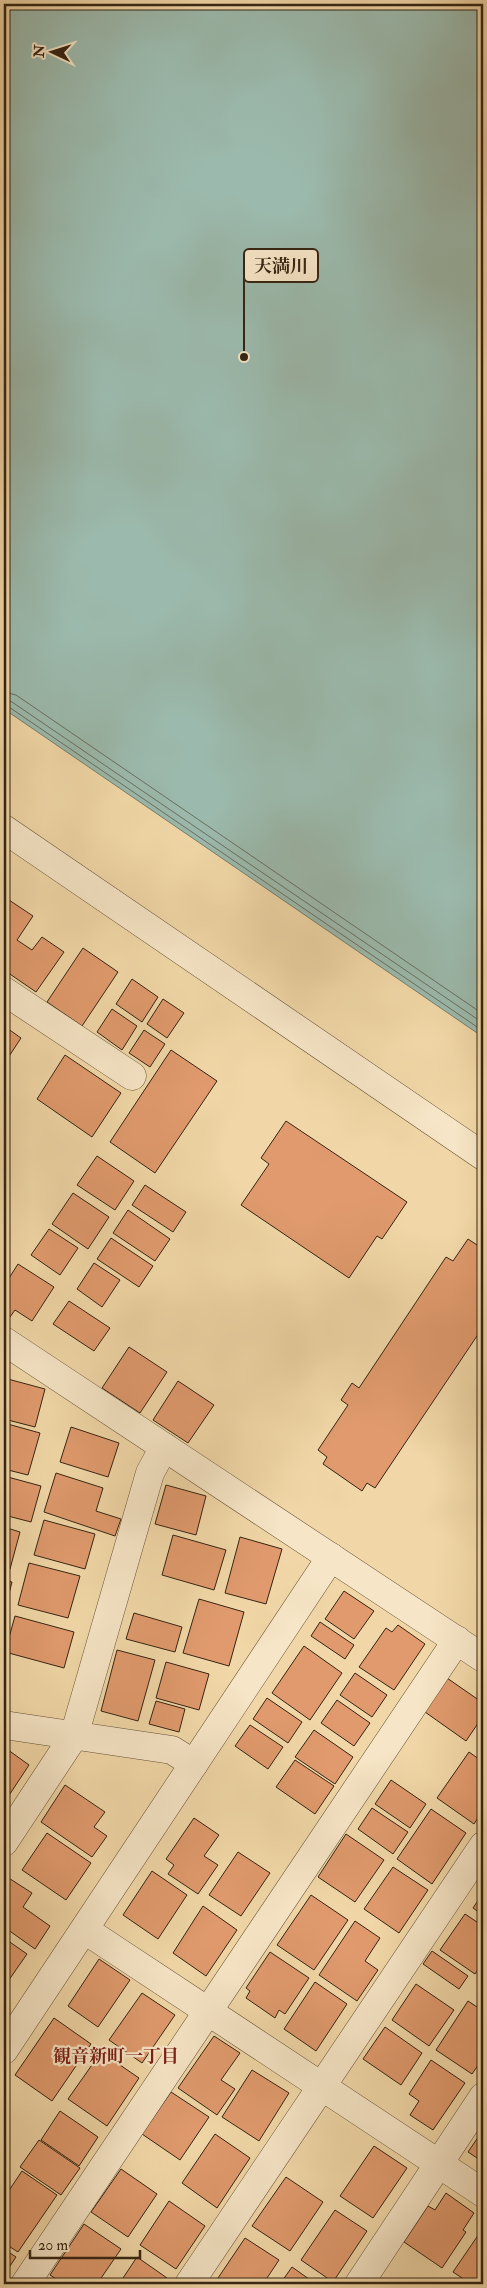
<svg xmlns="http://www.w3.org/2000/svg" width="487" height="2288" viewBox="0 0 487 2288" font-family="'IM FELL Double Pica','Noto Serif JP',serif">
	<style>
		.water { fill: #9bb9ac; stroke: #727d6e }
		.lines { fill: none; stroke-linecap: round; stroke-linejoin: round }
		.shore { stroke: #686e5f; stroke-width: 1 }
		.building { fill: #e09a6d; stroke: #352412 }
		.street-casing { stroke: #645137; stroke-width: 29 }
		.street { stroke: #f6e5c6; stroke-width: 28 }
		.labels { text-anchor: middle; stroke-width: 4.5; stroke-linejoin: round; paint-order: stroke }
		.neighbourhood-label { font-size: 18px; font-weight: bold; fill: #7a1f14; stroke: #f6e5c6 }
		.leader { fill: none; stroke: #352412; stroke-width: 2 }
		.callout-dot { fill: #352412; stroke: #f6e5c6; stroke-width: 2 }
		.callout { fill: #f6e5c6; stroke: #352412; stroke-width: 2 }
		.callout-label { font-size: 18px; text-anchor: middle; font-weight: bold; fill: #352412 }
	</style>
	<rect width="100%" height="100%" fill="#f1d7a7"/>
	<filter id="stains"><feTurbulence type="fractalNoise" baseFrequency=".004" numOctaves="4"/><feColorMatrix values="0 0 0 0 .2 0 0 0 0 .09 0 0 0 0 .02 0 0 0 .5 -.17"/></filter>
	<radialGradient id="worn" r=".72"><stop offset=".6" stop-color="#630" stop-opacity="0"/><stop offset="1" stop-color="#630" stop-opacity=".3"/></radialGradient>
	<path class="water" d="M4,4H483V1037L4,709Z"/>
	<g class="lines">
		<g class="shore">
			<path d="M4,692L16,695L483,1014"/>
			<path d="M4,699L12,702L483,1023"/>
			<path d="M4,706L9,707L483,1031"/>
		</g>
	</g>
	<g class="building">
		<path d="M6,898L33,916L17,940L32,950L42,937L64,952L36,992L4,970V901Z"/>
		<path d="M83,948L118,972L82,1026L47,1002Z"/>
		<path d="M132,979L158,997L142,1022L116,1004Z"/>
		<path d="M163,999L184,1013L167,1038L147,1024Z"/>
		<path d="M112,1009L137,1026L122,1050L97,1032Z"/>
		<path d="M4,1026L21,1038L4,1064Z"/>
		<path d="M144,1030L165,1044L150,1067L129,1053Z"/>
		<path d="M171,1050L217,1081L155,1173L110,1142Z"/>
		<path d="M65,1055L121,1093L92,1137L37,1099Z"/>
		<path d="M286,1121L407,1202L382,1239L377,1236L349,1278L241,1205L269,1164L261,1158Z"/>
		<path d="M97,1156L134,1181L115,1210L77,1185Z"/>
		<path d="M145,1185L186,1212L173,1232L132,1205Z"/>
		<path d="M73,1193L109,1217L88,1249L52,1224Z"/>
		<path d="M128,1210L170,1239L155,1261L113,1233Z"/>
		<path d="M49,1229L78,1248L60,1275L31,1255Z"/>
		<path d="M111,1238L153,1266L139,1287L97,1259Z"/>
		<path d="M468,1239L483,1249V1307L479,1313L483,1316V1327L375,1488L367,1483L362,1491L323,1464L327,1457L318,1450L348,1405L341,1400L352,1383L359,1388L446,1257L453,1261Z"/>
		<path d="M94,1263L120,1280L102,1307L77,1289Z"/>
		<path d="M18,1264L54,1287L32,1321L15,1310L10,1317L4,1313V1286Z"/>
		<path d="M69,1301L110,1328L94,1351L53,1324Z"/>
		<path d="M129,1347L167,1372L140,1413L102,1388Z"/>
		<path d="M4,1378L45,1389L35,1427L4,1419Z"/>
		<path d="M178,1381L214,1405L188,1443L153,1420Z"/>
		<path d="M4,1423L40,1433L28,1475L4,1469Z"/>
		<path d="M71,1427L119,1443L108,1477L60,1462Z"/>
		<path d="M56,1473L103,1488L96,1511L121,1519L115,1536L44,1512Z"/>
		<path d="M4,1476L41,1486L31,1522L4,1515Z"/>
		<path d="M166,1485L206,1496L196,1535L155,1524Z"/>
		<path d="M44,1520L95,1534L85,1569L34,1555Z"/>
		<path d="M4,1527L20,1532L10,1569L4,1567Z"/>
		<path d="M173,1535L226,1550L214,1590L162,1575Z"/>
		<path d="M240,1537L282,1549L266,1604L225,1593Z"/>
		<path d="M29,1563L80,1576L68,1618L18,1605Z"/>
		<path d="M4,1580L12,1582L4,1613Z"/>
		<path d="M344,1591L374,1611L354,1639L325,1619Z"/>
		<path d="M199,1599L244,1612L229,1666L183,1653Z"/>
		<path d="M134,1613L182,1627L175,1652L126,1639Z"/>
		<path d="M15,1616L74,1632L64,1668L5,1652Z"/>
		<path d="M320,1622L354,1645L345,1659L311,1636Z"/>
		<path d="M398,1625L425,1644L394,1690L359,1667L386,1628L392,1632Z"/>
		<path d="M304,1646L342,1673L310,1720L272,1693Z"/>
		<path d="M117,1650L155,1660L138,1721L101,1711Z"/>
		<path d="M166,1662L209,1674L199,1710L156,1698Z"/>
		<path d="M355,1673L387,1695L372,1717L340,1695Z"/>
		<path d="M447,1678L483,1703V1716L466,1741L425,1712Z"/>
		<path d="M267,1698L302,1722L288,1743L253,1719Z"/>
		<path d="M337,1700L370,1723L354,1746L321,1723Z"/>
		<path d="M156,1701L185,1709L179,1732L149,1724Z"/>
		<path d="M250,1725L283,1747L268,1769L235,1746Z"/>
		<path d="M314,1730L353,1757L335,1784L295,1757Z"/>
		<path d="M4,1747L29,1765L4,1803Z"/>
		<path d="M469,1752L483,1762V1810L474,1824L437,1798Z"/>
		<path d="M295,1760L334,1786L315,1814L276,1787Z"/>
		<path d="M391,1780L426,1804L410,1828L375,1804Z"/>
		<path d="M65,1785L105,1812L94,1827L107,1836L92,1857L41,1822Z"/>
		<path d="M372,1808L408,1832L393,1854L358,1829Z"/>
		<path d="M431,1809L466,1833L432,1884L397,1859Z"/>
		<path d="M194,1818L219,1835L204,1856L218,1865L198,1894L168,1874L174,1865L166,1859Z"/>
		<path d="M47,1833L91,1863L66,1900L22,1870Z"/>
		<path d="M346,1834L384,1860L355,1902L318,1877Z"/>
		<path d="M238,1852L270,1873L241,1916L209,1895Z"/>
		<path d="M393,1867L428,1890L399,1933L364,1909Z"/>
		<path d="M152,1871L187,1895L158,1939L123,1915Z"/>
		<path d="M4,1875L32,1893L23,1907L50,1926L35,1949L4,1927Z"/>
		<path d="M483,1893V1915L473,1908Z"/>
		<path d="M311,1895L348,1920L314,1970L277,1945Z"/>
		<path d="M203,1906L237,1930L206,1976L173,1953Z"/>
		<path d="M465,1914L483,1926V1962L475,1974L440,1950Z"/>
		<path d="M355,1921L380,1938L365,1961L378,1970L357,2001L319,1975Z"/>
		<path d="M4,1938L27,1954L4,1987Z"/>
		<path d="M432,1951L468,1976L459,1989L423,1964Z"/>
		<path d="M270,1952L309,1978L285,2014L279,2010L275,2018L246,1998L250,1991L246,1988Z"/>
		<path d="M99,1959L130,1980L98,2027L68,2006Z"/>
		<path d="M315,1982L347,2004L316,2051L284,2029Z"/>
		<path d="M416,1984L454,2010L429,2046L392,2020Z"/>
		<path d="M142,1993L175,2015L142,2063L109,2040Z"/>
		<path d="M468,2001L483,2011V2058L472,2074L436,2050Z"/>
		<path d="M54,2018L91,2044L52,2101L15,2075Z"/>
		<path d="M385,2027L422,2053L401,2085L363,2059Z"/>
		<path d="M214,2036L240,2053L221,2080L235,2089L217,2115L178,2088Z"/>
		<path d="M101,2052L139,2078L107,2126L68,2099Z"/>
		<path d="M431,2060L465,2083L433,2130L410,2115L419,2101L409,2094Z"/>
		<path d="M252,2070L289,2093L259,2141L222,2117Z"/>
		<path d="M171,2092L209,2117L180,2160L142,2134Z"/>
		<path d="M60,2111L98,2137L79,2166L41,2140Z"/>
		<path d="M483,2130V2162L468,2152Z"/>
		<path d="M215,2134L250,2158L217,2208L182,2183Z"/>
		<path d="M39,2140L80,2168L61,2195L20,2167Z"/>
		<path d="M374,2146L407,2168L373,2218L340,2196Z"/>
		<path d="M121,2169L157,2194L128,2237L91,2212Z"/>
		<path d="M22,2171L57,2195L18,2252L4,2243V2198Z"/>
		<path d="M286,2177L323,2202L290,2251L252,2226Z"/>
		<path d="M446,2193L474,2213L463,2230L466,2232L442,2268L404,2242L428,2206L435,2210Z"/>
		<path d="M169,2201L205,2226L176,2269L140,2245Z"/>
		<path d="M335,2210L367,2231L333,2282L301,2260Z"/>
		<path d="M84,2224L121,2249L97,2284H64L50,2275Z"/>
		<path d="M483,2228V2284H471L453,2272Z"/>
		<path d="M245,2238L279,2260L263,2284H214Z"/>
		<path d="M4,2249L16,2257L4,2275Z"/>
		<path d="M137,2257L167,2278L163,2284H119Z"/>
		<path d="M292,2267L316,2284H280Z"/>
	</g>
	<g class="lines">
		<g class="street-casing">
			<g id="street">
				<path d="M4,829L483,1156"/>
				<path d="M4,991L132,1076"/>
				<path d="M4,1341L483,1658"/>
				<path d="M4,1725L172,1750L194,1764"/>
				<path d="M4,1842L74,1736L150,1473L164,1447"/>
				<path d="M85,1930L483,2193"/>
				<path d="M4,2050L331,1557"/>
				<path d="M25,2284L457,1640"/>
				<path d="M189,2284L483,1846"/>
				<path d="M359,2284L483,2097"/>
			</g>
		</g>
		<use href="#street" class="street"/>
	</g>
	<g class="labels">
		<g class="neighbourhood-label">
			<text x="116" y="2062">観音新町一丁目</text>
		</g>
	</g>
	<path class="leader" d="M244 357L244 265"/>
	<circle class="callout-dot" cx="244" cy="357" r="5"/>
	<rect class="callout" x="244" y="249" width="74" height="33" rx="5"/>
	<g class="callout-label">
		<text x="281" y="272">天満川</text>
	</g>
	<rect width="487" height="2288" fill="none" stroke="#f1d7a7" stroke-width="20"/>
	<rect x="5" y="5" width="477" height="2278" fill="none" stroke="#352412" stroke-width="2.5"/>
	<rect x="10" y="10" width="467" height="2268" fill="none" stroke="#352412"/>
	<g transform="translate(52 52) rotate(274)" stroke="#f6e5c6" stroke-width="4" paint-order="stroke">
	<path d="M0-4L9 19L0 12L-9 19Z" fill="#352412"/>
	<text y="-8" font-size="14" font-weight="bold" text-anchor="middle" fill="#352412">N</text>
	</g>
	<path d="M30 2250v8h110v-8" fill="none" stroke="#352412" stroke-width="2.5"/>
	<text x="38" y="2250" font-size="15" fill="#352412" stroke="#f6e5c6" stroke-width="4" paint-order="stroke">20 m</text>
	<rect width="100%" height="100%" filter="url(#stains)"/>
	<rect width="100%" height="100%" fill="url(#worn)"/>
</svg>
